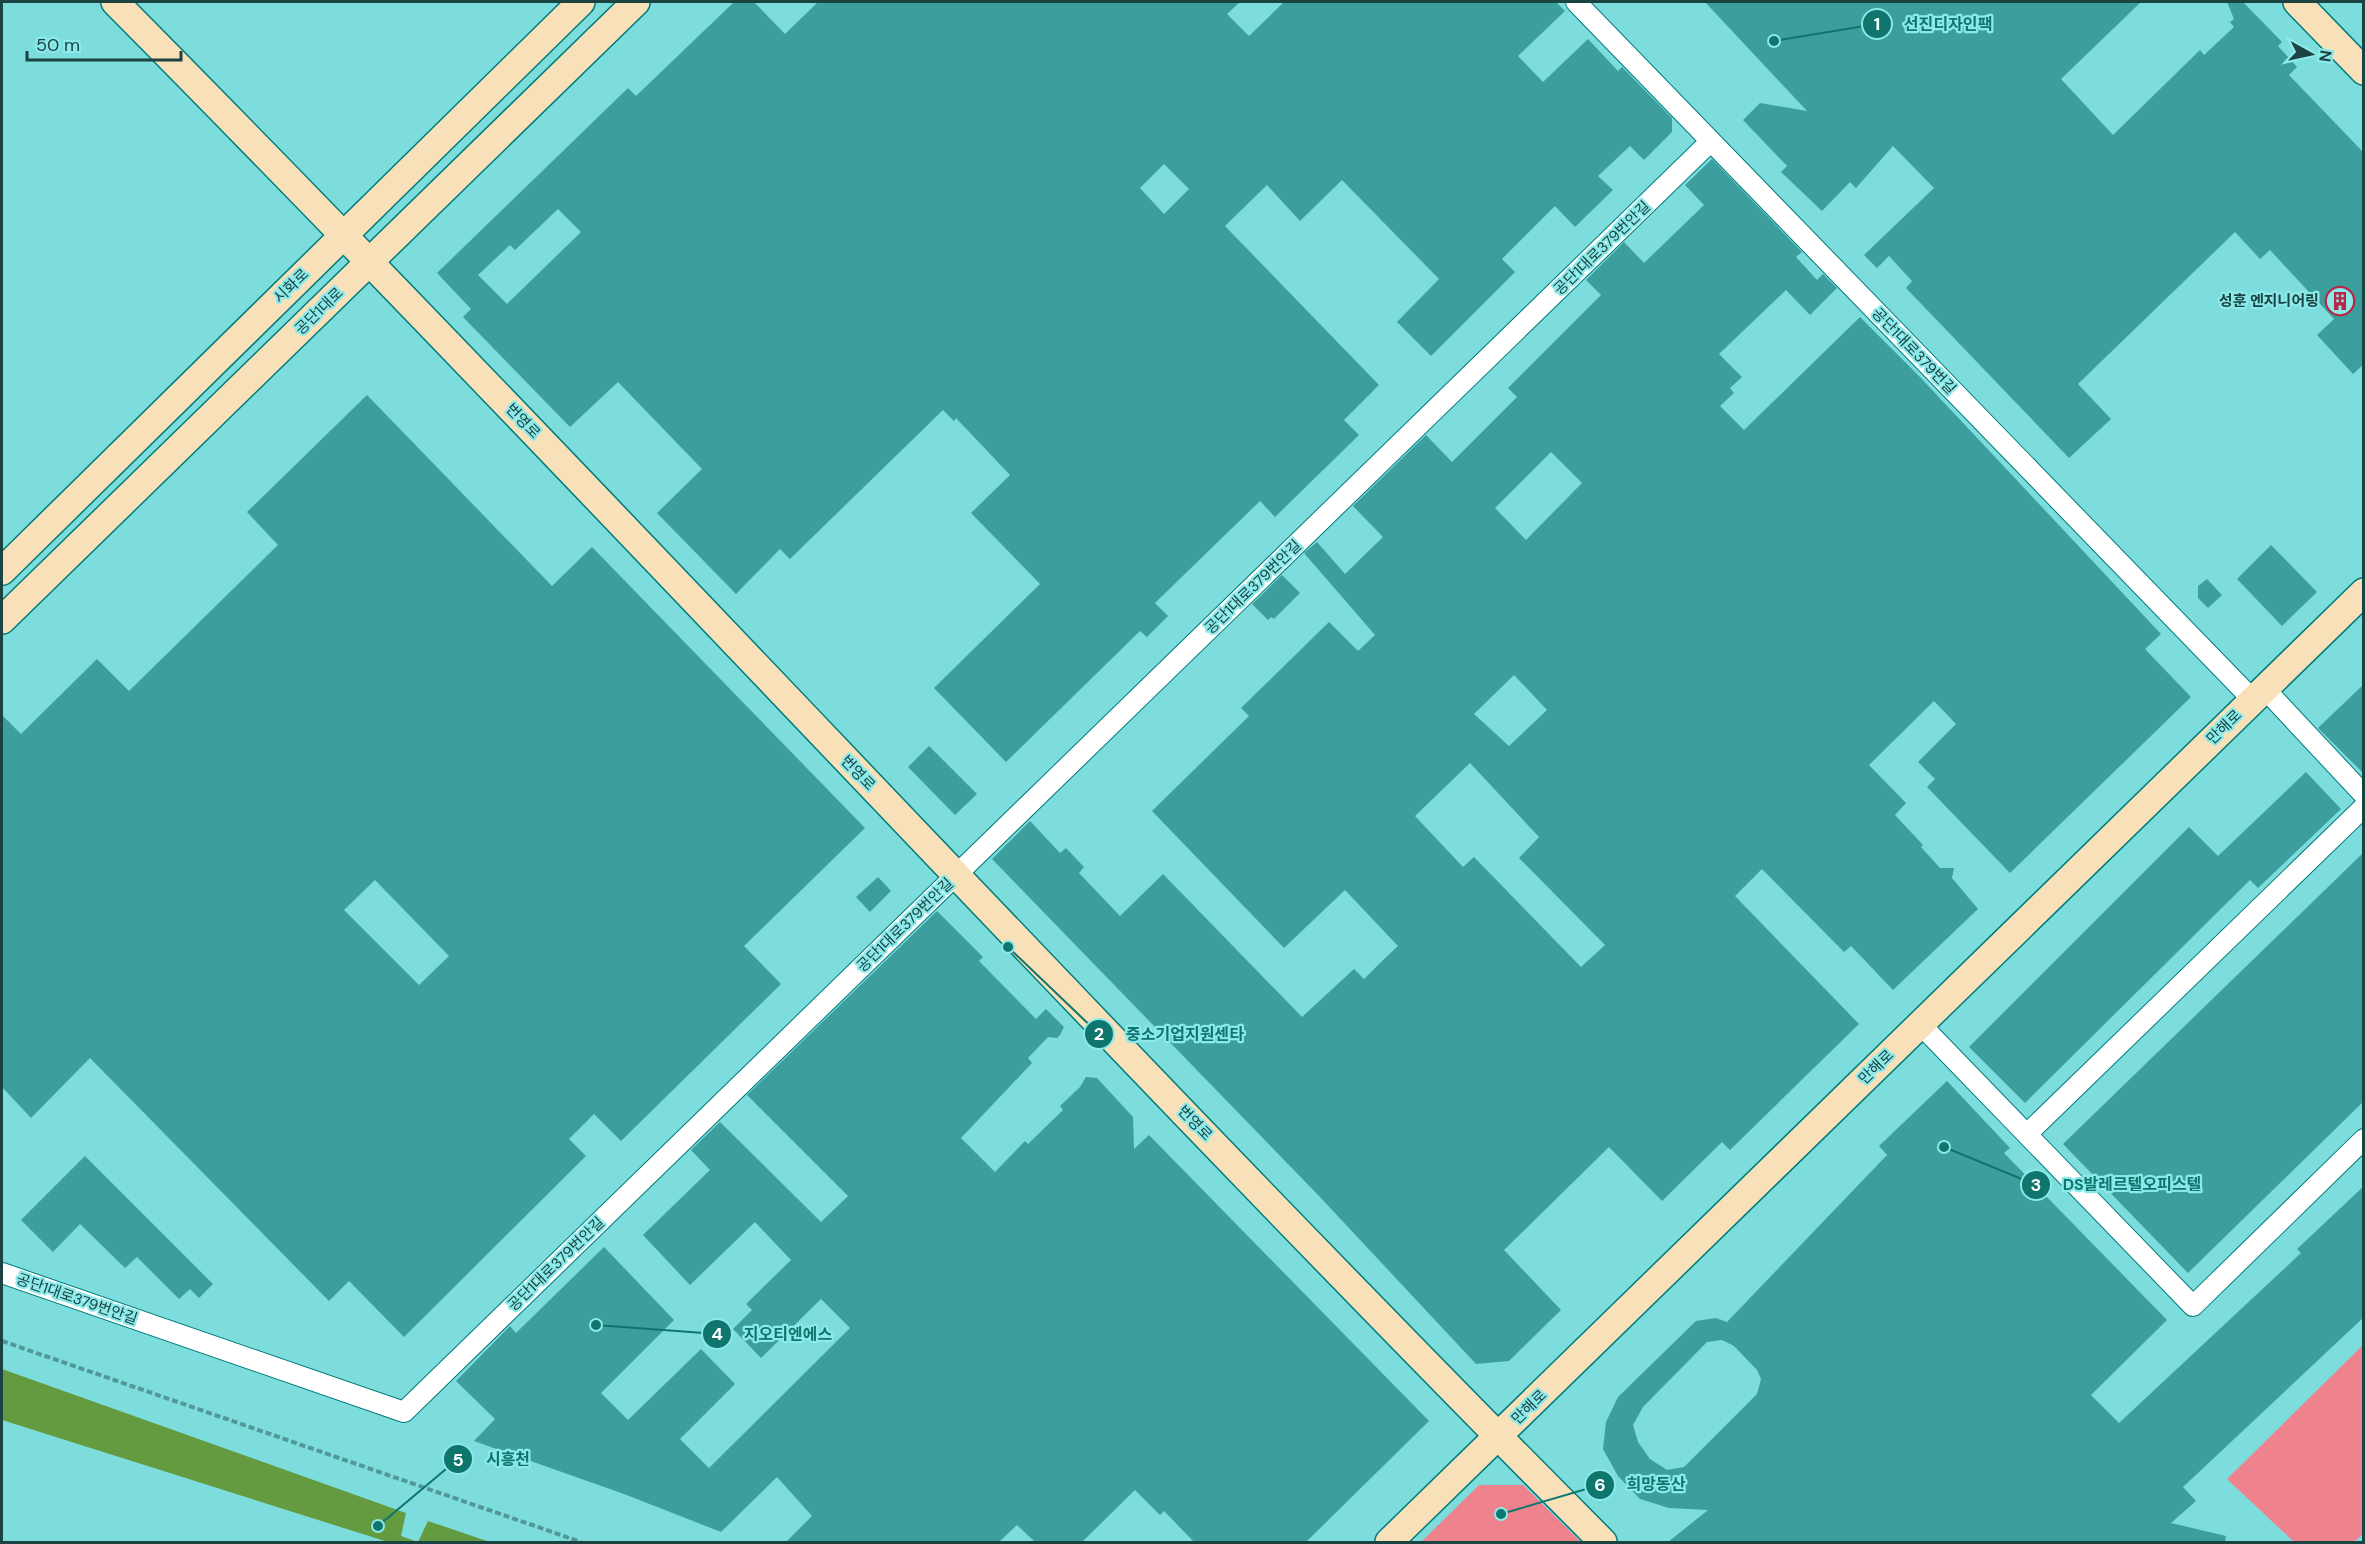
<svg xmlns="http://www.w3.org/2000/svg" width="2365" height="1544" viewBox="0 0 2365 1544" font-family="'DM Sans','Noto Sans KR',sans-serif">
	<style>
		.green { fill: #ee838e }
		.water { fill: #649a40 }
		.building { fill: #3c9f9e; fill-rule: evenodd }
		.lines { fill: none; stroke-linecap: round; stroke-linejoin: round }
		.street-casing { stroke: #007b7b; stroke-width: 22 }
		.secondary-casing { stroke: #007b7b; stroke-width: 30 }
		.path { stroke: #519897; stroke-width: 4; stroke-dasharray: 6 3; stroke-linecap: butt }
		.street { stroke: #fff; stroke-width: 20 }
		.secondary { stroke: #f8e1b8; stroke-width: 27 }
		.labels { text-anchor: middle; stroke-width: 4.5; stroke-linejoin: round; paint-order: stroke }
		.street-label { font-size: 15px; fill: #1a4342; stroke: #8beae9 }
		.poi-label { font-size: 15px; font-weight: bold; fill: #1a4342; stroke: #8beae9; text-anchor: end }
		.leader { fill: none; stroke: #0f766e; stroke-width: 2 }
		.callout-dot { fill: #0f766e; stroke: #8beae9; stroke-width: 2 }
		.mark-label { font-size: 18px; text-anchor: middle; font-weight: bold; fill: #fff }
		.callout-label { font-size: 16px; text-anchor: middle; font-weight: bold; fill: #0f766e; stroke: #8beae9; stroke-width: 4.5; stroke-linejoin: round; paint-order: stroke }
	</style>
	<rect width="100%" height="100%" fill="#7ddddc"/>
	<g class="green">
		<path d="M2363,1345V1534L2354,1542H2294L2227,1479Z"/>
		<path d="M1479,1485H1523L1581,1542H1421Z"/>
	</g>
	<path class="water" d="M2,1369L406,1513L401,1536L418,1542L428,1521L490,1542H388L2,1420Z"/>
	<g class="building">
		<path d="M734,2H754L785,34L818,2H1240L1227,14L1249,36L1284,2H1556L1565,11L1518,56L1543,82L1588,39L1618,71L1622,67L1672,118V132L1644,160L1630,146L1598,176L1613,190L1575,227L1555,206L1502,259L1515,272L1431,356L1397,322L1439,279L1342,180L1300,221L1267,185L1225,226L1379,385L1344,420L1359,435L1275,517L1260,501L1155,603L1168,616L1147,637L1140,631L1006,762L934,688L1040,584L971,513L1010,475L956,418L954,421L943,410L790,559L780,549L736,594L657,513L702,469L618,382L570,427L463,317L471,309L437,273L628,88L636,96ZM1164,164L1189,189L1164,214L1140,188ZM558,209L581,232L507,304L478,275L510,245L515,250Z"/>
		<path d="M1705,2H2141L2061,79L2113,135L2200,50L2204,55L2234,27L2230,22L2234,19L2227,2H2243L2282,42L2278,46L2297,67L2289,75L2364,153V364L2353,374L2317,335L2334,319L2270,250L2260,259L2235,232L2078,384L2111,419L2069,458L1906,288L1912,281L1889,256L1877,268L1864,255L1934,188L1893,146L1856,188L1850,182L1822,211L1781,172L1787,166L1743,120L1760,103L1807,111Z"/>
		<path d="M1712,159L1802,252L1796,257L1817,280L1823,274L1837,288L1810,315L1786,290L1719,354L1742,377L1730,388L1734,393L1720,406L1744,430L1860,317L1919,376L2161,634L2145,649L2191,697L2010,873L1927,787L1935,779L1918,762L1956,724L1934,701L1869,765L1906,803L1895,815L1923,845L1921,847L1940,868H1954L1952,878L1978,909L1893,990L1851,946L1844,952L1762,869L1735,896L1859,1024L1730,1150L1722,1142L1662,1201L1609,1147L1504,1250L1561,1310L1509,1361L1476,1364L1320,1197L992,859L1030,821L1060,853L1066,848L1084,867L1079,873L1120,916L1163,874L1302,1017L1354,969L1364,979L1379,964L1398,946L1345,890L1284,948L1152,811L1249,716L1241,708L1329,622L1358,651L1375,635L1304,553L1317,542L1345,574L1383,537L1353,506L1426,435L1452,462L1517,397L1508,388L1601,295L1586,280L1624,242L1644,263L1704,205L1685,185ZM1551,452L1582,483L1526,540L1495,508ZM1514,675L1547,710L1509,746L1474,714ZM1470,763L1539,837L1519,858L1605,945L1581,967L1474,857L1463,867L1415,816Z"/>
		<path d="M367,395L552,586L592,547L865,828L744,946L781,984L621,1141L594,1114L569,1139L586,1156L404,1337L349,1281L329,1301L90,1058L31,1118L2,1087V715L21,734L97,659L129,691L278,545L247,512ZM375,880L449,956L419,985L344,910Z"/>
		<path d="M2271,545L2317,592L2282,626L2237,579Z"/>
		<path d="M1282,575L1300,593L1274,619L1271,617L1268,620L1252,604Z"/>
		<path d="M2207,579L2222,595L2208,608L2198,598V586Z"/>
		<path d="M2364,684V774L2318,728Z"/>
		<path d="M929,746L977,794L955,815L908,767Z"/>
		<path d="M2306,772L2341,809L2258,888L2250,880L2025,1103L1969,1047L2189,827L2218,856Z"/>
		<path d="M2364,852V1101L2188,1273L2063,1144Z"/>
		<path d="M878,877L891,891L870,912L856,897Z"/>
		<path d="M937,911L983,957L979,961L1036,1019L1046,1009L1064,1027L1060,1035L1057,1038L1048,1037L1028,1058L1032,1063L961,1138L995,1172L1025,1141L1028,1144L1063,1110L1060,1106L1080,1087L1086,1077L1097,1078L1133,1117L1134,1149L1149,1135L1429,1421L1306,1542H1194L1164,1511L1160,1515L1135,1490L1082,1542H1035L1017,1525L999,1542H786L812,1516L777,1477L721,1532L624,1494L474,1441L495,1419L456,1381L510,1326L516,1333L604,1247L674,1320L601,1393L628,1420L701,1349L735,1384L680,1439L709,1468L850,1328L821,1299L761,1358L733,1329L752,1310L746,1304L791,1260L755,1222L690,1285L643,1235L710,1170L691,1150L720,1122L821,1222L848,1196L747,1095Z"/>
		<path d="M1947,1081L2010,1148L2004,1153L2167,1320L2091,1395L2119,1423L2301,1253L2297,1249L2364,1186V1317L2183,1487L2196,1501L2171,1523L2226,1536L2225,1542H1668L1708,1510L1669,1508L1640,1499L1618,1476L1603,1449L1606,1422L1618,1397L1696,1321L1716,1318L1727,1322L1887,1155L1879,1146ZM1722,1340L1734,1346L1757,1370L1761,1379L1757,1394L1684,1467L1667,1470L1650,1459L1638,1442L1633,1425L1643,1407L1707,1342Z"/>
		<path d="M85,1156L213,1284L199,1298L190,1289L179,1299L137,1257L125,1268L80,1224L53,1252L21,1220Z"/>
	</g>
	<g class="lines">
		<g class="street-casing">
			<g id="street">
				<path d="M1576,2L2252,699"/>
				<path d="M2264,688L2364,795"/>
				<path d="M1920,1024L2193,1306L2364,1139"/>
				<path d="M2027,1134L2364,807"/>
				<path d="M2,1273L404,1412L1710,142"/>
			</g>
		</g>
		<g class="secondary-casing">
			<g id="secondary">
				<path d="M115,2C617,509 1099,1036 1603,1542"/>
				<path d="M2297,2L2364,71"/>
				<path d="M2,571L581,2"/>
				<path d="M2,620L636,2"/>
				<path d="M1389,1542L2364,592"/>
			</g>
		</g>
		<path class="path" d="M2,1341L581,1542"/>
		<use href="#street" class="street"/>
		<use href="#secondary" class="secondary"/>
	</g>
	<defs>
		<g id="building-ring" transform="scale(1.5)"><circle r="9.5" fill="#8beae9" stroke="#b92747" stroke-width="1.5"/><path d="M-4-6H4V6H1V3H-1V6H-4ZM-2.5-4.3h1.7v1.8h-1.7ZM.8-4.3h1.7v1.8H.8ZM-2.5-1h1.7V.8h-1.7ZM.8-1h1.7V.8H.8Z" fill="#b92747"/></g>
	</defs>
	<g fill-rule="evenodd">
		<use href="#building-ring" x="2340" y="301"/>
	</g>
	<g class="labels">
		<g class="street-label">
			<text transform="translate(1602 248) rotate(-44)" y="5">공단1대로379번안길</text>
			<text transform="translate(291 286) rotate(-44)" y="5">시화로</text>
			<text transform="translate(319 311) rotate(-44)" y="5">공단1대로</text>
			<text transform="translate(1914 351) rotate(46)" y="5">공단1대로379번길</text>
			<text transform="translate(523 421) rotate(46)" y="5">번영로</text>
			<text transform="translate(1253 587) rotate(-44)" y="5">공단1대로379번안길</text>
			<text transform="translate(2224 727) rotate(-44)" y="5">만해로</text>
			<text transform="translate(858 773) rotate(46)" y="5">번영로</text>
			<text transform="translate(905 925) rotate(-44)" y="5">공단1대로379번안길</text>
			<text transform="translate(1876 1067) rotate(-44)" y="5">만해로</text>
			<text transform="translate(1195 1123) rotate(46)" y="5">번영로</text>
			<text transform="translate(556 1264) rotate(-44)" y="5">공단1대로379번안길</text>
			<text transform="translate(77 1299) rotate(19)" y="5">공단1대로379번안길</text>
			<text transform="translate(1529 1407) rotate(-44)" y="5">만해로</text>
		</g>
		<g class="poi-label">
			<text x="2319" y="306">성훈 엔지니어링</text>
		</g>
	</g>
	<path class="leader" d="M1774 41L1877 24M1008 947L1099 1034M1944 1147L2036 1185M596 1325L717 1334M378 1526L458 1459M1501 1514L1600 1485"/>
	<g class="callout-dot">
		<circle cx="1774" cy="41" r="6"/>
		<circle cx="1008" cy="947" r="6"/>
		<circle cx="1944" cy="1147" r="6"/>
		<circle cx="596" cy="1325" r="6"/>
		<circle cx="378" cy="1526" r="6"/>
		<circle cx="1501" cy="1514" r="6"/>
		<circle cx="1877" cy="24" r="15"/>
		<circle cx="1099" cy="1034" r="15"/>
		<circle cx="2036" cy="1185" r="15"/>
		<circle cx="717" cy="1334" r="15"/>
		<circle cx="458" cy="1459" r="15"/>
		<circle cx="1600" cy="1485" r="15"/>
	</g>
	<g class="mark-label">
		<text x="1877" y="30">1</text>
		<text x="1099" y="1040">2</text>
		<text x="2036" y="1191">3</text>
		<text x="717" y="1340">4</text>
		<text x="458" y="1466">5</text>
		<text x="1600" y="1491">6</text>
	</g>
	<g class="callout-label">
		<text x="1948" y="30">선진디자인팩</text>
		<text x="1185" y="1040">중소기업지원센타</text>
		<text x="2132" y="1190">DS발레르텔오피스텔</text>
		<text x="788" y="1340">지오티엔에스</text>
		<text x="508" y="1465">시흥천</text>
		<text x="1656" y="1490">희망동산</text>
	</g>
	<rect width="2365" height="1544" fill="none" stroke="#1a4342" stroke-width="6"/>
	<g transform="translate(2311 54) rotate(98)" stroke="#8beae9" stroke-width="4.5" paint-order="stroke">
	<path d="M0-4.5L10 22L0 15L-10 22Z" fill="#1a4342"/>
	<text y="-9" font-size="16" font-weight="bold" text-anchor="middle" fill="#1a4342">N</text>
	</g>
	<path d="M27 51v9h154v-9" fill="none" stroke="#1a4342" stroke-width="3"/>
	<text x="36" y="51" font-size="18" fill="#1a4342" stroke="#8beae9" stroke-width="4.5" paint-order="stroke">50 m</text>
</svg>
